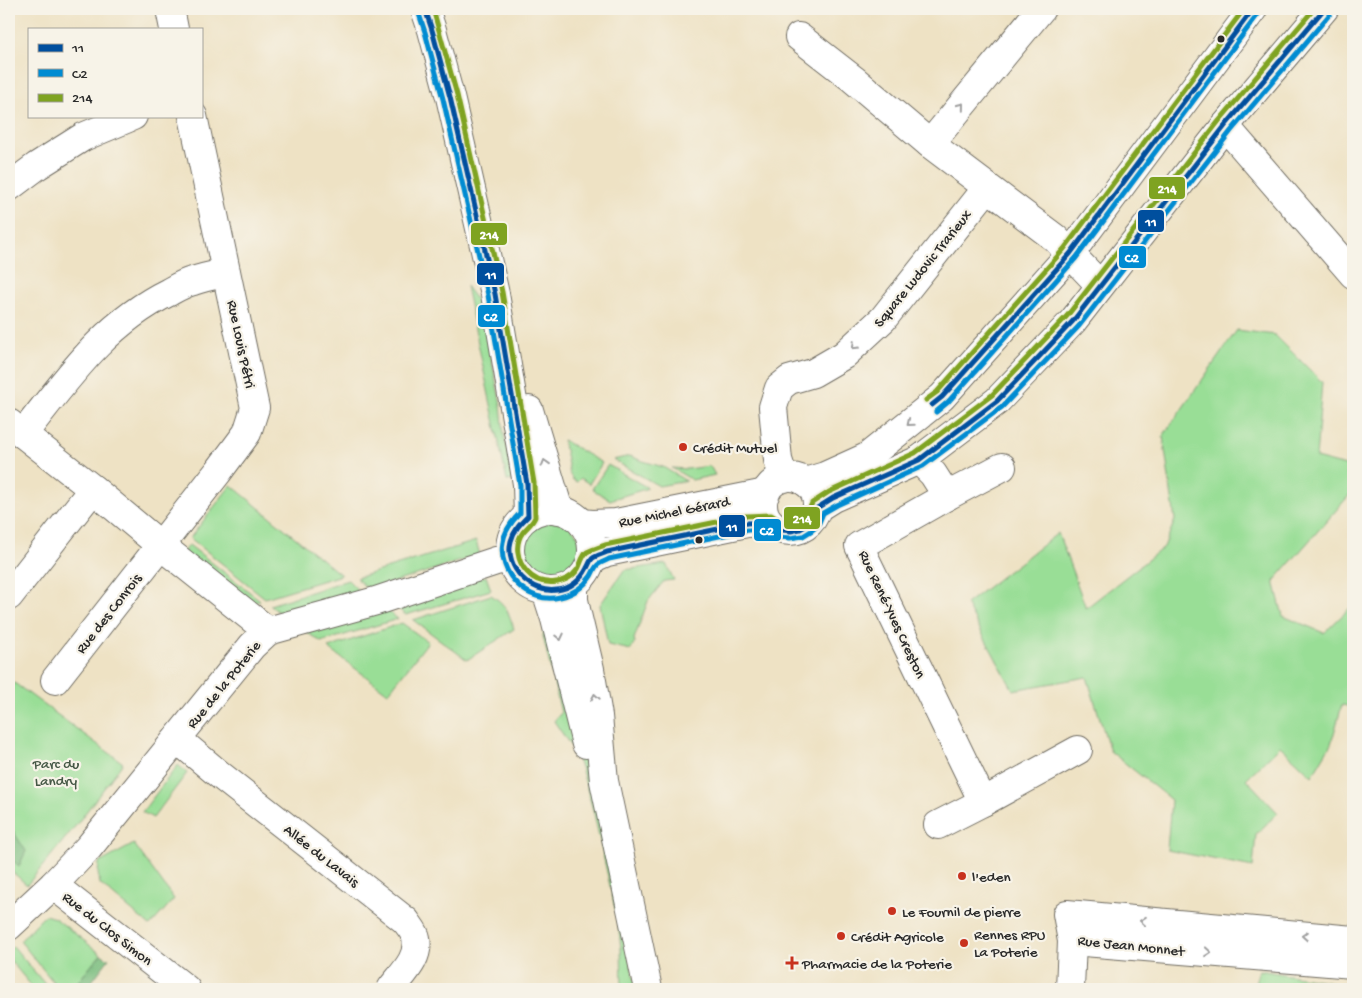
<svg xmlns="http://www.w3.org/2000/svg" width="1362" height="998" viewBox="0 0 1362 998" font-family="'Gochi Hand',sans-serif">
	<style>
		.green { fill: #99de96; stroke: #628460 }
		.forest { fill: #7abd7f; stroke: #527455 }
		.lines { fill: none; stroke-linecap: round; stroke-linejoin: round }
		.minor-casing { stroke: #6f6b61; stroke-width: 30 }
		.major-casing { stroke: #6f6b61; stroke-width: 30 }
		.minor { stroke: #fff; stroke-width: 28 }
		.major { stroke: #fff; stroke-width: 28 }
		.bus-1-casing { stroke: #f7f3e8; stroke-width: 9 }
		.bus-2-casing { stroke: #f7f3e8; stroke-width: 9 }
		.bus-3-casing { stroke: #f7f3e8; stroke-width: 9 }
		.bus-1 { stroke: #004f9e; stroke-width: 5 }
		.bus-2 { stroke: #008bd2; stroke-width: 5 }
		.bus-3 { stroke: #7fa321; stroke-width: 5 }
		.oneway { stroke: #a0a0a0 }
		.bus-dot { fill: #2b2b2b; stroke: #f7f3e8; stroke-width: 2 }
		.poi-dot { fill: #c8321e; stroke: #f7f3e8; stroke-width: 2 }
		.labels { text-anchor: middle; stroke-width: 4.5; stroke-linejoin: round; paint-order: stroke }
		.street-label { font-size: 15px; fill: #2b2b2b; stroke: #f7f3e8 }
		.poi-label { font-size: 15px; fill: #2b2b2b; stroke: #f7f3e8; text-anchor: start }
		.park-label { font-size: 15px; fill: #465846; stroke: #f7f3e8 }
		.line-badge { stroke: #f7f3e8; stroke-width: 2 }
		.badge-label { font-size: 14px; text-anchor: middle; font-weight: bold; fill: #fff }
	</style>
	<rect width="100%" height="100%" fill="#f7f3e8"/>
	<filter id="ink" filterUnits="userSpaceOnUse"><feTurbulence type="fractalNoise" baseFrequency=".02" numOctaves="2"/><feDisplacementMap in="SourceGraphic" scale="10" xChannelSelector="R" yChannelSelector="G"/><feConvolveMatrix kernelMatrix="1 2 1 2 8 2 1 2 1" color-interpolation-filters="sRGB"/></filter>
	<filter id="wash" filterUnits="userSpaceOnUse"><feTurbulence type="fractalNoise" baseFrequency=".0096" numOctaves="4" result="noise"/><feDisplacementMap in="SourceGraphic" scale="20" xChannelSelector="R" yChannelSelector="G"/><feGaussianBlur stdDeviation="1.12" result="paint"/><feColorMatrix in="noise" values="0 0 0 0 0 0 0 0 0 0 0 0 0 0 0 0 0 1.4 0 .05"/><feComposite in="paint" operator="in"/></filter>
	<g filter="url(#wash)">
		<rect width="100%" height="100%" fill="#eee2c4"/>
		<g class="green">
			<path d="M466,286L480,305L501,405L504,436L514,480L507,481Z"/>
			<path d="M1237,330L1275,335L1322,382L1316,458L1353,468V491L1274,581L1283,616L1324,633L1353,605V707L1342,705L1331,744L1312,776L1280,746L1246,779L1278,813L1256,834L1253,867L1167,850L1171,800L1110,751L1087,677L1013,690L966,604L1058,533L1086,608L1164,547L1175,520L1163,436Z"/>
			<path d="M563,440L602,463L589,484L581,478L577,482L573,480L570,475Z"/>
			<path d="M630,456L643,461L663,467L686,481L659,486L613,460Z"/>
			<path d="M608,465L648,488L610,500L592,489Z"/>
			<path d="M710,466L715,475L692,480L672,468L687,469Z"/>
			<path d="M231,485L341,575L265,598L190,538Z"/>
			<circle cx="551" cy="550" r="30"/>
			<path d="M476,541L480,555L369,590L356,578Z"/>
			<path d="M189,545L260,600L250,605L183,552Z"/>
			<path d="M666,564L674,580L664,581L648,601L634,639L635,642L631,650L608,645L600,605L624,570Z"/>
			<path d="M486,576L491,590L406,615L392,604Z"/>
			<path d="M348,580L360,592L284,617L270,605Z"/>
			<path d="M491,595C506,604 509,613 514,629L467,660L413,620Z"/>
			<path d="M382,607L398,619L321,642L306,632Z"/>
			<path d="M402,623L428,642L388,693L328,648Z"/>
			<path d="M550,630L572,724L585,762L607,849L636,989H622L621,949L618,922L594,814L581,767L572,748L554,721L561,713L543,636L544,631Z"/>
			<path d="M9,679L123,763L77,824L27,885L9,869Z"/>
			<path d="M178,765L187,773L153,818L142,812Z"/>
			<path d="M134,844L174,899L150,926L100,884L98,873L99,863Z"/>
			<path d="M45,915L55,918L101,954L72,989H59L20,941Z"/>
			<path d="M13,946L49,989H34L9,959V950Z"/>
			<path d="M1259,970L1332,982V989H1253Z"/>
		</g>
		<g class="forest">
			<path d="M9,825L26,851L19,866L9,857Z"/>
			<path d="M101,954L109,959L86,989H72Z"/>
		</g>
	</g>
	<g filter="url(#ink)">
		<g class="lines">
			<g class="minor-casing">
				<g id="minor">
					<path d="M170,9L174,29"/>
					<path d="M799,37L853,79L930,144L1055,238L1100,285"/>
					<path d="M1225,126L1353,274"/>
					<path d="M930,144L1041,9"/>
					<path d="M9,187L37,166L83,137L133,116"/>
					<path d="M9,423L93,489L160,545L268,631"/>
					<path d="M23,434C67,379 104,324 169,292C176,288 184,283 193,281C203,277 215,275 226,273"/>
					<path d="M919,460L933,474L947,496"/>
					<circle cx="790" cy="504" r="27"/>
					<path d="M784,478L778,460L773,407L779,388L789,380L813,373L844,355L883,319L987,188"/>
					<path d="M805,482L825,476L867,457L942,397L1070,254L1253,9"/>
					<path d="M817,508L833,498L919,460L997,401L1073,321L1225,126L1324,9"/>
					<path d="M582,523L592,524L616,523L766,493"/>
					<path d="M591,559L607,552L747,523L770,522"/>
					<path d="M9,596L93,489"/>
					<path d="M55,680L218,472L247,433L255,408L193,116"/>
					<path d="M177,739L220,775L406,921C409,926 415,932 416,938C420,959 402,974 391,989"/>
					<path d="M983,802L859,546L947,496L1002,467"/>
					<path d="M938,825L983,802L1078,750"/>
					<path d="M53,885L186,989"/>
					<path d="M9,926L53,885L89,847L252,646L268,631L376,601L496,561L511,558"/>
					<path d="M1072,941L1353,964"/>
					<path d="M1070,989L1072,941L1067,914L1353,940"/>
				</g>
			</g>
			<g class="major-casing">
				<g id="major">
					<path d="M425,9L432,30L450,97L495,294L527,484L528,516"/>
					<path d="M529,410L559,510"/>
					<circle cx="551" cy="550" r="41"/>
					<path d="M574,584V600L577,614L590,669L598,716L604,781L648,989"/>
					<path d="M546,591L555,619L586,744"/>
				</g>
			</g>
			<use href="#minor" class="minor"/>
			<use href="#major" class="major"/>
			<g class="bus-1-casing">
				<g id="bus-1">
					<path d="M425,9L432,30L450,97L495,294L527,484L528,516C520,524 514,530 511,541C504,568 531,594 557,590C570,589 581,580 587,568C589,565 590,560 593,558C597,555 603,554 607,552L747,523L770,522L782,530L791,531L800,529L807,525L812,520L817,508L833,498L919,460L997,401L1073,321L1225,126L1324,9"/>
					<path d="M932,405L942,397L1070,254L1253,9"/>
				</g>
			</g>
			<g class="bus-2-casing">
				<g id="bus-2">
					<path d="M418,11L425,32L443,99L488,295L520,485V513C512,521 505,530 503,542C497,573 528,605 560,597C573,594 583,588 591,576C593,573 595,566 599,564C602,562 606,561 609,559L748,530H767L779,537L790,538L803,536L811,531L818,525L823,513L837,505L923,466L1002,407L1079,326L1231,131L1330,14"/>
					<path d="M936,412L948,402L1076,258L1259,13"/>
				</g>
			</g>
			<g class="bus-3-casing">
				<g id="bus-3">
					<path d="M433,9L457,95L502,292L534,483L535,517C533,523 527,527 523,532C514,544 517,561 527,572C540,587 566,586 578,569C581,564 582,556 587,552C593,549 600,547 605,545L746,516L771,515L784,523H791L797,522L806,516L812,503L829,492L915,453L992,395L1067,316L1219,121L1314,9"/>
					<path d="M926,400L937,392L1064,249L1244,9"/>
				</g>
			</g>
			<use href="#bus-1" class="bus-1"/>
			<use href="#bus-2" class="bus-2"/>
			<use href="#bus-3" class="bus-3"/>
		</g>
		<defs><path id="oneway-chevron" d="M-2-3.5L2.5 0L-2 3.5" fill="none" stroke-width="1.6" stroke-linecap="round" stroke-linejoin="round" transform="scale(1.25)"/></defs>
		<g class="oneway">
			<use href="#oneway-chevron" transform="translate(961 106) rotate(-51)"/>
			<use href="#oneway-chevron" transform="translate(855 346) rotate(136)"/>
			<use href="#oneway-chevron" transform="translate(910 423) rotate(141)"/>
			<use href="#oneway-chevron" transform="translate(545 463) rotate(-107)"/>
			<use href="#oneway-chevron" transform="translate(560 637) rotate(77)"/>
			<use href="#oneway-chevron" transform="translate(595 697) rotate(-100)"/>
			<use href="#oneway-chevron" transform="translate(1143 921) rotate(-175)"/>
			<use href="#oneway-chevron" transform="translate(1305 936) rotate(-175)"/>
			<use href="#oneway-chevron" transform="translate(1208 952) rotate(5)"/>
		</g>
	</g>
	<g class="bus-dot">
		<circle cx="1221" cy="39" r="4.5"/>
		<circle cx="699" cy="540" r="4.5"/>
	</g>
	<g class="poi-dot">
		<circle cx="683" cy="447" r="5"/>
		<circle cx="962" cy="876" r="5"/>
		<circle cx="892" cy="911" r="5"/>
		<circle cx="841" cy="936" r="5"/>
		<circle cx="964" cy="943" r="5"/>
		<path d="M789.5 955.5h5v5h5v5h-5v5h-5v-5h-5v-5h5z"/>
	</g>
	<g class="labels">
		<g class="street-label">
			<text transform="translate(922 268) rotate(-51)" y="5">Square Ludovic Trarieux</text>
			<text transform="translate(242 344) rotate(78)" y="5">Rue Louis Pétri</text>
			<text transform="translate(674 511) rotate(-11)" y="5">Rue Michel Gérard</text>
			<text transform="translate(108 613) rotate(-52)" y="5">Rue des Conrois</text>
			<text transform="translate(893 614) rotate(65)" y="5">Rue René-Yves Creston</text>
			<text transform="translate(223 684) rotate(-51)" y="5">Rue de la Poterie</text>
			<text transform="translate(322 855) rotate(38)" y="5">Allée du Lavais</text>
			<text transform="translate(108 928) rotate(38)" y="5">Rue du Clos Simon</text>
			<text transform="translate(1131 945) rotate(6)" y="5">Rue Jean Monnet</text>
		</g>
		<g class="poi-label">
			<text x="693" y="452">Crédit Mutuel</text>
			<text x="972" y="881">l'eden</text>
			<text x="902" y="916">Le Fournil de pierre</text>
			<text x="974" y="939">Rennes RPU<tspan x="974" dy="17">La Poterie</tspan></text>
			<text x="851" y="941">Crédit Agricole</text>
			<text x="802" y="968">Pharmacie de la Poterie</text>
		</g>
		<g class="park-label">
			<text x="56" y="768">Parc du<tspan x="56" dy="17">Landry</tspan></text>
		</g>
	</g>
	<g class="line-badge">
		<rect x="1148" y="176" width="38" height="24" rx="5" fill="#7fa321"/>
		<rect x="1137" y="209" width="28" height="24" rx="5" fill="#004f9e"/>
		<rect x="470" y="222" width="38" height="24" rx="5" fill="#7fa321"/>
		<rect x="1118" y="245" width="29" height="24" rx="5" fill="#008bd2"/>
		<rect x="476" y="262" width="29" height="24" rx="5" fill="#004f9e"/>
		<rect x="477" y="304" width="29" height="24" rx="5" fill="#008bd2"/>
		<rect x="783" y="506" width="38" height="24" rx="5" fill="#7fa321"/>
		<rect x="718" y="514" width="28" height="24" rx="5" fill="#004f9e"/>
		<rect x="753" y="518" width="29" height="24" rx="5" fill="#008bd2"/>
	</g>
	<g class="badge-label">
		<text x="1167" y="193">214</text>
		<text x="1151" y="226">11</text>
		<text x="489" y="239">214</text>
		<text x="1132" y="262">C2</text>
		<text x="491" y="279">11</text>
		<text x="491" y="321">C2</text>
		<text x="802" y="523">214</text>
		<text x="732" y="531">11</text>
		<text x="767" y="535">C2</text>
	</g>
	<rect width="1362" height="998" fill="none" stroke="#f7f3e8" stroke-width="30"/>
	<rect x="28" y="28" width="175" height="90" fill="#f7f3e8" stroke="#a5a39c"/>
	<rect x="38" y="44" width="25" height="8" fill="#004f9e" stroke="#a5a39c"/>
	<text x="72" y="52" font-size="15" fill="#2b2b2b">11</text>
	<rect x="38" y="69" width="25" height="8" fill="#008bd2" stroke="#a5a39c"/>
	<text x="72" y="78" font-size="15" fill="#2b2b2b">C2</text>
	<rect x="38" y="94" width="25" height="8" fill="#7fa321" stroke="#a5a39c"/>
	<text x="72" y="102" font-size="15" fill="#2b2b2b">214</text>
</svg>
